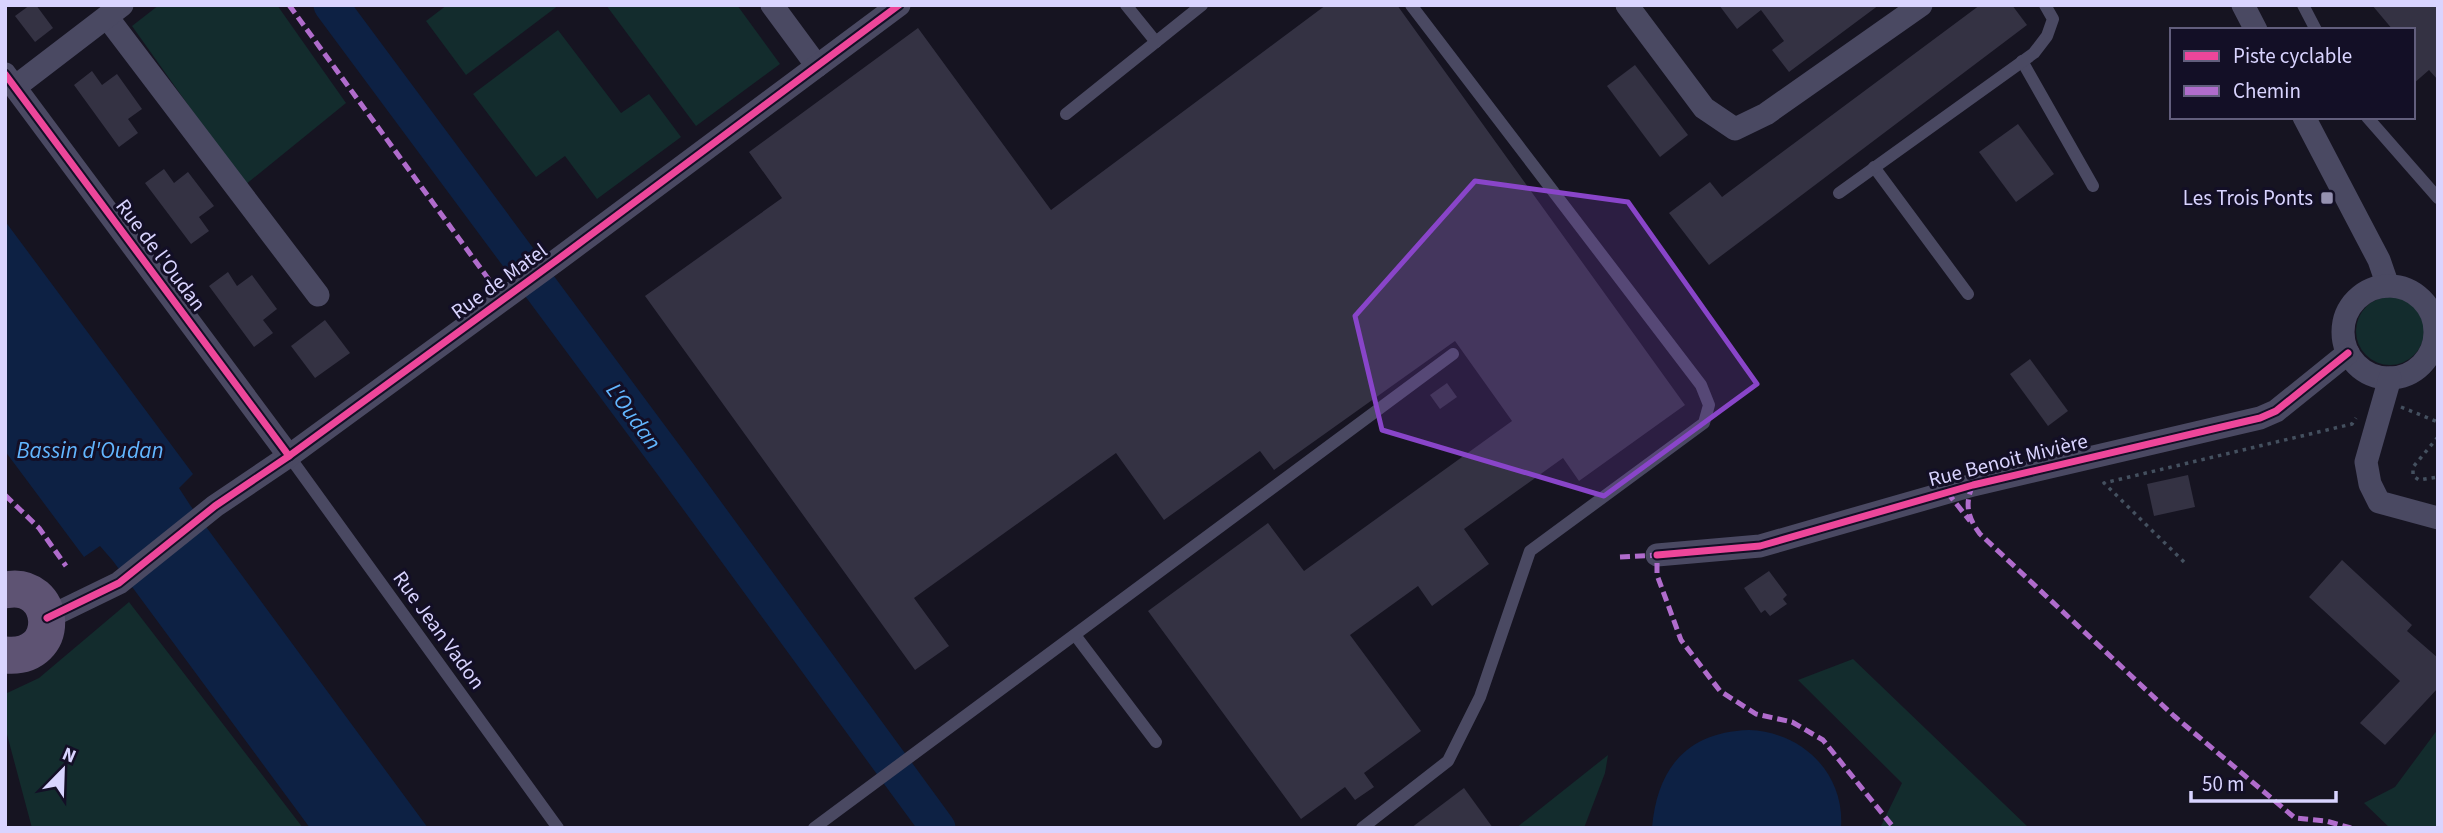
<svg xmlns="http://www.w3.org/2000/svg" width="2443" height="833" viewBox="0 0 2443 833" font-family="'Source Sans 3',sans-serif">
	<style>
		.green { fill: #132c2d }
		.water { fill: #0d2144 }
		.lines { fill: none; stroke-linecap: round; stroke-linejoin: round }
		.river { stroke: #0d2144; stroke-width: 35 }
		.building { fill: #343243 }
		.path { stroke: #44505f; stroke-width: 3.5; stroke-dasharray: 3.5 5; stroke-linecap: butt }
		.lane { stroke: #4a4962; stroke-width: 12 }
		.street { stroke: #4a4962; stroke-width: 23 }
		.primary { stroke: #5e5373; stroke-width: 37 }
		.quiet { stroke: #b06ccc; stroke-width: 5; stroke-dasharray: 10 5; stroke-linecap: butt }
		.cycleway-casing { stroke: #130f26; stroke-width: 11 }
		.cycleway { stroke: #ed469a; stroke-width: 7 }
		.marked { fill: #8945c9; fill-opacity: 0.2; stroke: #8945c9; stroke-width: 5; stroke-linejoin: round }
		.poi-dot { fill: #9591b1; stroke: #130f26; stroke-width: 2.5 }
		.labels { text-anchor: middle; stroke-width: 6; stroke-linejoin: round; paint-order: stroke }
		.poi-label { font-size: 21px; fill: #d9d4ff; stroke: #130f26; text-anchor: end }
		.street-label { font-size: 21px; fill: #d9d4ff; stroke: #130f26 }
		.water-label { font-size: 23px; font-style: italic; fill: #62b6ff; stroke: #130f26 }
	</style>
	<rect width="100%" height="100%" fill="#161421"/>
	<g class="green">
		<path d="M159,5H277L346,103L245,185L132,26Z"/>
		<path d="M447,5H559L466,75L426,21Z"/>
		<path d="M606,5H737L780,64L696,126Z"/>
		<path d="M558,30L621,113L649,94L681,137L597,199L565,156L536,177L473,94Z"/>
		<circle cx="2390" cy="331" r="34"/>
		<path d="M129,602L303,828H32L5,727V694L39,678Z"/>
		<path d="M1853,659L2029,828H1880L1902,783L1798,680Z"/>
		<path d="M2438,729V828H2390L2364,803L2395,787Z"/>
		<path d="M1608,755L1605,773L1584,828H1516Z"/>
	</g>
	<g class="water">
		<path d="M5,221L193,474L179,488L190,505L428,828H310L113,561L100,546L84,557L5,451Z"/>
		<path d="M1749,730C1802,732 1845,773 1841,828H1652C1657,768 1687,732 1749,730Z"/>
	</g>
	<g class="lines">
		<path class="river" d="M331,5L679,474L938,828"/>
	</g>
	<g class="building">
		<path d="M30,5H36L53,28L35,42L15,16Z"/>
		<path d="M1326,5H1397L1685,405L1579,481L1563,458L1464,529L1489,564L1432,606L1418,586L1350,635L1421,731L1364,773L1374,787L1355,800L1345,787L1301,819L1148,611L1268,523L1304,571L1512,421L1455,341L1274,470L1260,451L1164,520L1116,453L914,598L949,646L915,670L645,296L782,198L749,152L918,28L1051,210Z"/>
		<path d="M1719,5H1879L1789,72L1772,50L1784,41L1761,10L1737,29Z"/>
		<path d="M1980,5H2012L2027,25L1709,265L1669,213L1710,182L1722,197Z"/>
		<path d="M2372,5H2438V80L2429,70L2413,84V30H2393Z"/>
		<path d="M1635,65L1688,135L1660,157L1607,86Z"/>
		<path d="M92,71L102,85L117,74L142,109L128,119L138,133L119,147L74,85Z"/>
		<path d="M2018,124L2054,174L2016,202L1979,152Z"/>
		<path d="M164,169L174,183L188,172L214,206L199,217L209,231L191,244L145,183Z"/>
		<path d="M228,272L237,286L252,275L277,309L263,320L273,333L254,347L209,286Z"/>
		<path d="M325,320L350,353L315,378L291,346Z"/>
		<path d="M2030,359L2068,411L2048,426L2010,374Z"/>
		<path d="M1447,383L1457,397L1440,409L1430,395Z"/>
		<path d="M2188,475L2195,507L2154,516L2147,484Z"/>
		<path d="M2342,560L2412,625L2407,631L2438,658V688L2385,745L2360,723L2400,681L2309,597Z"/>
		<path d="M1769,571L1787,595L1783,599L1787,604L1770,616L1765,610L1761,613L1744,588Z"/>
		<path d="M1464,788L1493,828H1411Z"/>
	</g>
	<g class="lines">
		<g class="path">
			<path d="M2401,407L2438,422"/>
			<path d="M2438,437L2413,467V476L2419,480L2438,477"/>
			<path d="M2184,562L2104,483L2352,424L2356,418"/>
		</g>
		<g class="lane">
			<path d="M1126,5L1156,42"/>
			<path d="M2303,5L2316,30"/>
			<path d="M2022,61L2093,186"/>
			<path d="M1066,114L1202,5"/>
			<path d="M2367,117L2438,198"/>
			<path d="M1874,167L1968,294"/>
			<path d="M1839,193L2034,53L2047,36L2053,19L2045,5"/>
			<path d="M289,456L558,828"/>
			<path d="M1075,635L1156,742"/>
			<path d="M814,828L1453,354"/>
			<path d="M1362,828L1448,761L1480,697L1530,551L1704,423L1709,405L1701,385L1411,5"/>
		</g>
		<g class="street">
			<path d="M772,5L817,66"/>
			<path d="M1627,5L1704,108L1735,129L1766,114L1921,5"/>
			<path d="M2243,5L2256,30"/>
			<path d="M107,17L318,295"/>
			<path d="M5,74L289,456"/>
			<path d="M15,87L122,5"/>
			<path d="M2304,117L2379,260L2388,286"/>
			<circle cx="2389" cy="332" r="46"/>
			<path d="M2390,378L2366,462L2370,484L2379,502L2438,518"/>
			<path d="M1657,555L1760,546L1973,485L2260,418L2276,411L2348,353"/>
			<path d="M47,618L119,583L215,506L289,456L557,260L899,5"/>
		</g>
		<path class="primary" d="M5,590C57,579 64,661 5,655"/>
		<g class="quiet">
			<path d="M289,5L503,299"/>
			<path d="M1973,485C1964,504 1968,518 1980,534L2174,716L2295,818L2326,821L2351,828"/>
			<path d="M1947,492L1970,521"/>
			<path d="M5,495L39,528L66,566"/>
			<path d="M1620,557L1657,555V575L1681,640L1720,691L1756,714L1792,722L1823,740L1894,828"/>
		</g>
		<g class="cycleway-casing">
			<g id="cycleway">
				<path d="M5,74L289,456"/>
				<path d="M1657,555L1760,546L1973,485L2260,418L2276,411L2348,353"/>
				<path d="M47,618L119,583L215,506L289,456L557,260L899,5"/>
			</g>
		</g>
		<use href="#cycleway" class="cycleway"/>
	</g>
	<path class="marked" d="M1475,181L1628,202L1757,384L1604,496L1382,430L1355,316Z"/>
	<rect class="poi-dot" x="2320" y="191" width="14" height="14" rx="3.5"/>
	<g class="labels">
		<g class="poi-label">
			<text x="2313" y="205">Les Trois Ponts</text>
		</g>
		<g class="street-label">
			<text transform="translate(161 255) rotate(53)" y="7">Rue de l'Oudan</text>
			<text transform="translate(499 281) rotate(-36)" y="7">Rue de Matel</text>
			<text transform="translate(2008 460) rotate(-14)" y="7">Rue Benoit Mivière</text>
			<text transform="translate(439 630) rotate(54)" y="7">Rue Jean Vadon</text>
		</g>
		<g class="water-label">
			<text transform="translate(634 416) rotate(54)" y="8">L'Oudan</text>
			<text x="90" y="458">Bassin d'Oudan</text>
		</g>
	</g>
	<rect width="2443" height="833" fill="none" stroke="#d9d4ff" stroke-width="14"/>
	<rect x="2170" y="28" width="245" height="91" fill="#130f26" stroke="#625e7d" stroke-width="2"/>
	<rect x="2184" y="51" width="35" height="10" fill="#ed469a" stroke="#625e7d" stroke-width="2"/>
	<text x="2233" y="63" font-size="21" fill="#d9d4ff">Piste cyclable</text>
	<rect x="2184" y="86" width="35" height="10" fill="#b06ccc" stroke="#625e7d" stroke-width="2"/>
	<text x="2233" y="98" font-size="21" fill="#d9d4ff">Chemin</text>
	<g transform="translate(63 770) rotate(23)" stroke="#130f26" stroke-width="5" paint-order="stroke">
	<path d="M0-5L12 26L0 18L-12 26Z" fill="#d9d4ff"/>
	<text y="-10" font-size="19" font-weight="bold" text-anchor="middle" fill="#d9d4ff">N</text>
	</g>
	<path d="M2191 791v10h145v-10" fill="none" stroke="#d9d4ff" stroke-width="3.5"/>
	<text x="2202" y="791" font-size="21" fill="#d9d4ff" stroke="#130f26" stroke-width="5" paint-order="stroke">50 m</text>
</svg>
